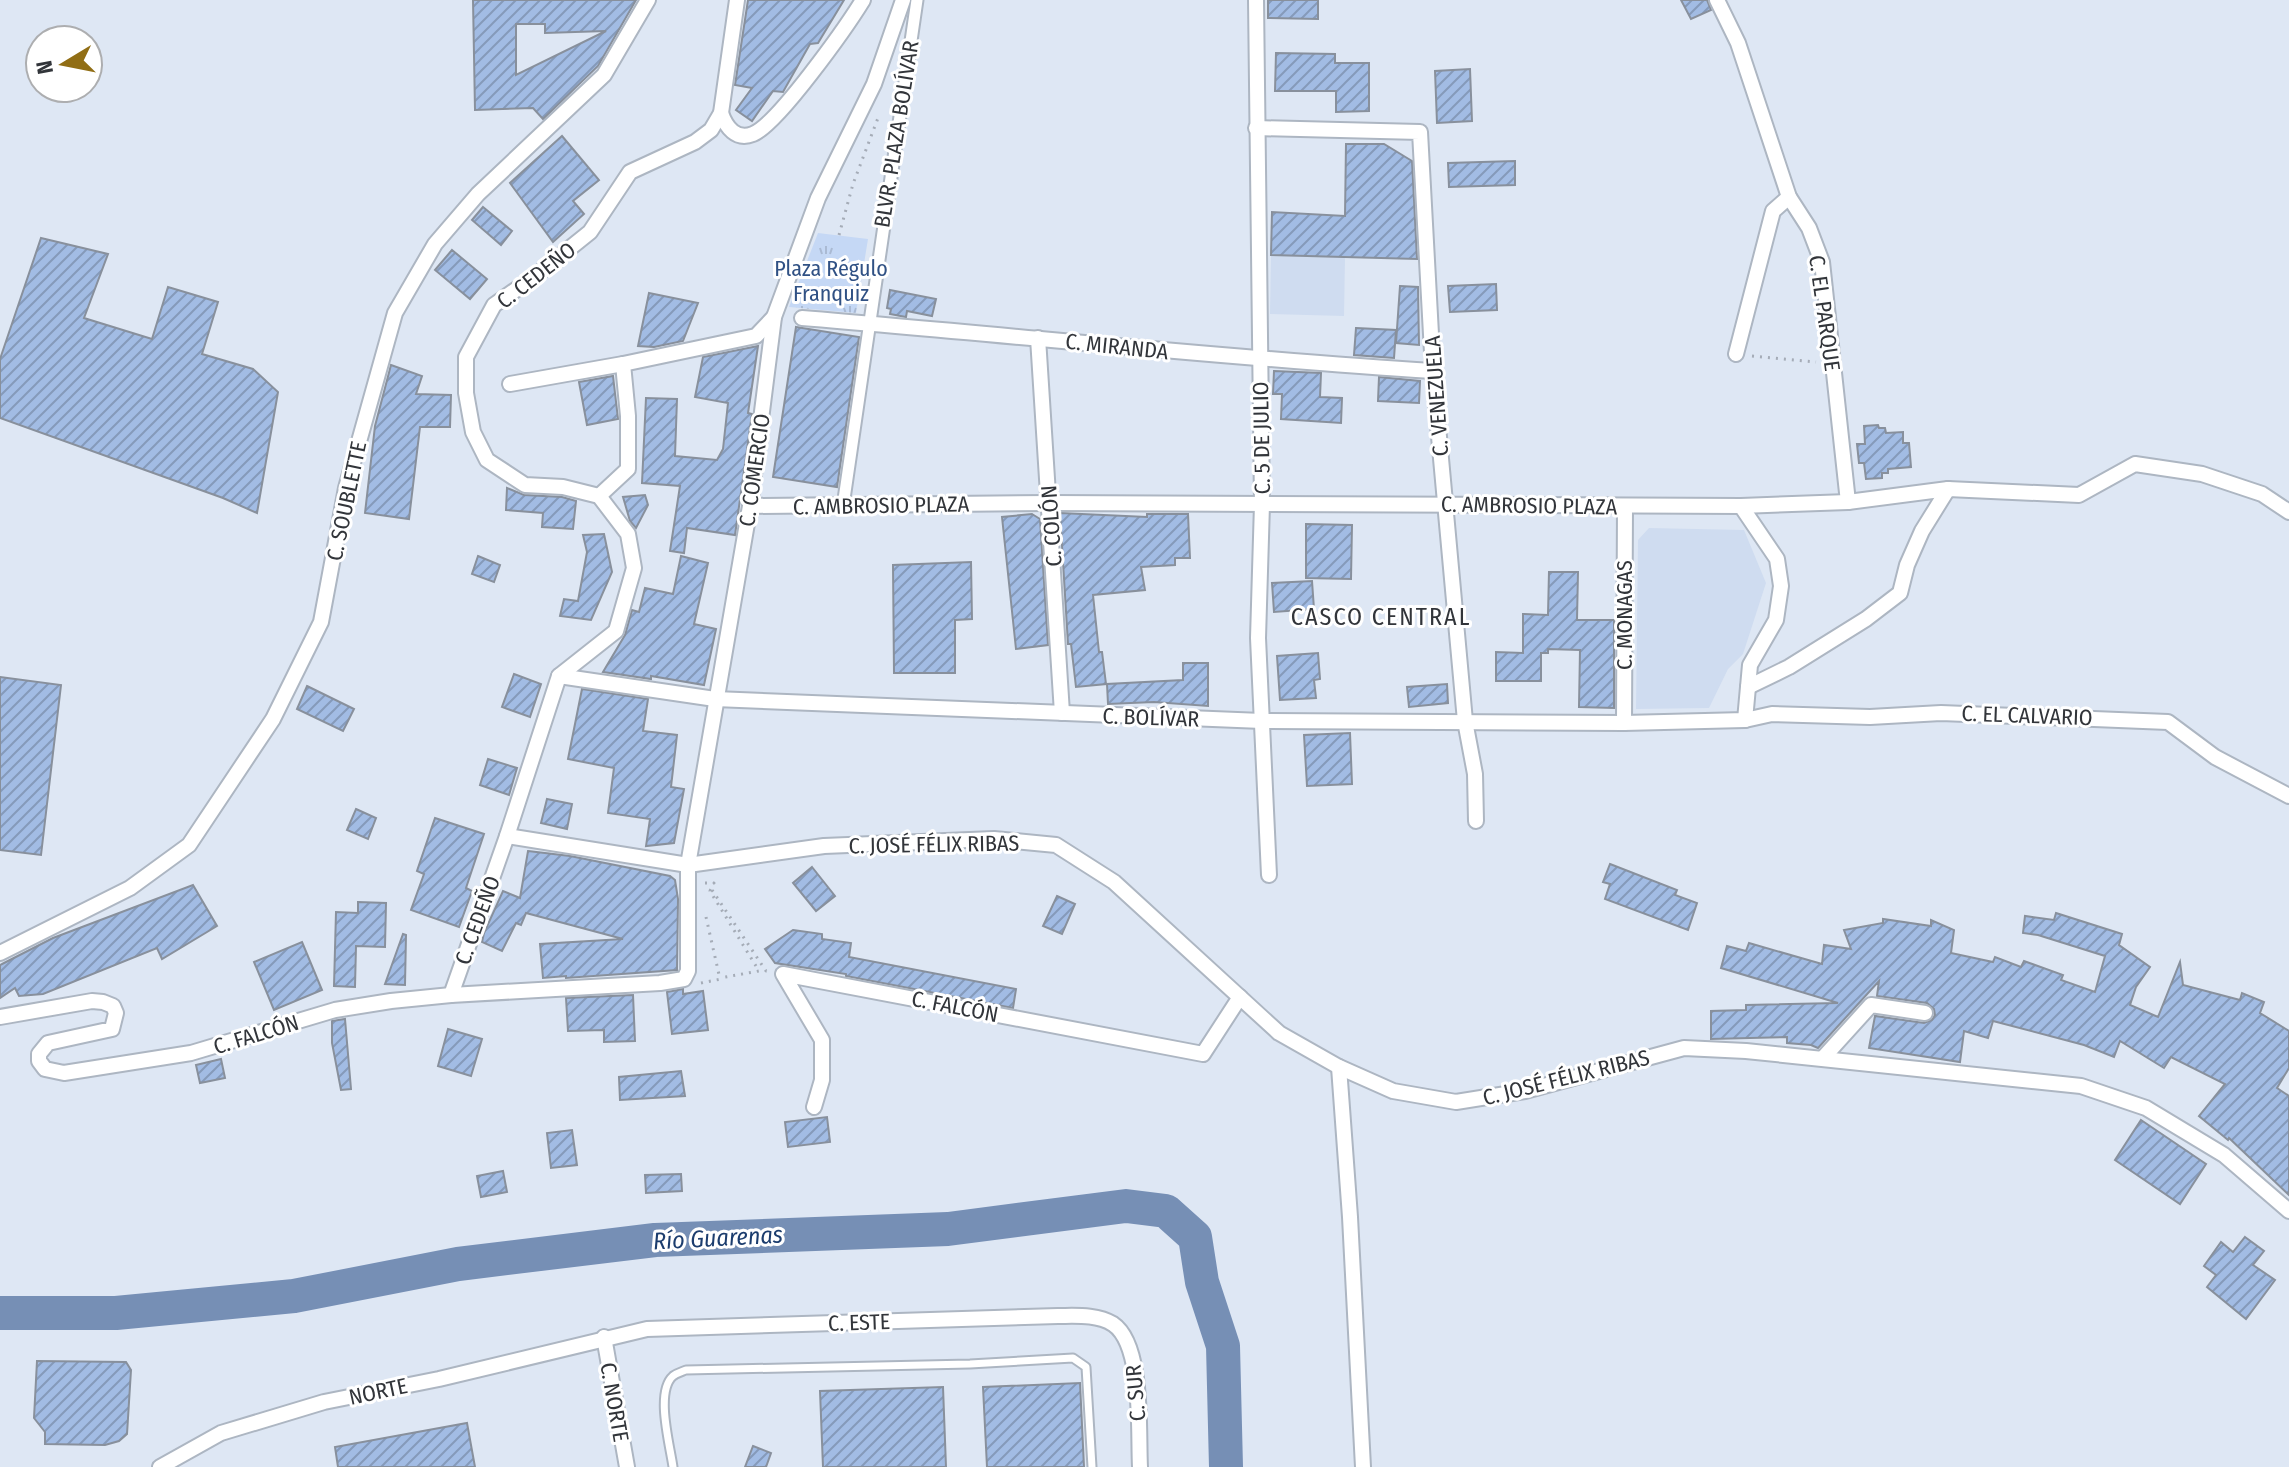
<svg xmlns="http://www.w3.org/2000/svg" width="2289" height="1467" viewBox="0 0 2289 1467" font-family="'Fira Sans Condensed',sans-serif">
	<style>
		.built { fill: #cfdcf0 }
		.grass { fill: url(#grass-tufts) }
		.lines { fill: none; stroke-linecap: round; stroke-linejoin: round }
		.river { stroke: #768fb5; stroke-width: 34 }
		.building { fill: url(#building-hatch); stroke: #88909c; stroke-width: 2; fill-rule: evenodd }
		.service-casing { stroke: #adb6c2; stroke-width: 11 }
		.pedestrian-casing { stroke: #adb6c2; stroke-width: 15 }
		.minor-casing { stroke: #adb6c2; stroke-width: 18 }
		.path { stroke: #a5acb7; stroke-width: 3; stroke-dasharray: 2 6; stroke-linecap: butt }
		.service { stroke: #fff; stroke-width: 7 }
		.pedestrian { stroke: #fff; stroke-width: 11 }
		.minor { stroke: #fff; stroke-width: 14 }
		.labels { text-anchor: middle; stroke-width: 6; stroke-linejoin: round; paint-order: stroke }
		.street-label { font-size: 22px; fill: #32353a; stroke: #fff }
		.park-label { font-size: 22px; fill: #305184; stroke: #fff }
		.neighbourhood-label { font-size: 24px; letter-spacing: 2px; fill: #32353a; stroke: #fff }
		.water-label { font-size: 24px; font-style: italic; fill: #1c3d6e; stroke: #fff }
	</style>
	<defs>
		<pattern id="grass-tufts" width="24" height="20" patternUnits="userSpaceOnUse" patternTransform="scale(2)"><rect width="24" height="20" fill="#c5d8f5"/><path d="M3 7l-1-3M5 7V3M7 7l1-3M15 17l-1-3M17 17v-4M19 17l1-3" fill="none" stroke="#aabad3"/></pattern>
		<pattern id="building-hatch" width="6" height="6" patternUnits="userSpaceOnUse" patternTransform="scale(2)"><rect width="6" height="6" fill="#a2bce4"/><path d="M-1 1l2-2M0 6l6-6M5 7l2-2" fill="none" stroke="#859aba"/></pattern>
	</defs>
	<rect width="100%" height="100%" fill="#dee7f4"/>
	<g class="built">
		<path d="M1271,255L1345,257L1344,316L1270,314Z"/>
		<path d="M1649,528L1744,530L1766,583L1743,654L1728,669L1709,708L1636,709L1638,540Z"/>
	</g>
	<path class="grass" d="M818,233L868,239L856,313L789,307Z"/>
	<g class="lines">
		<path class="river" d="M0,1313H116L294,1296L458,1264L655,1240L948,1229L1126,1206L1166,1211L1195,1237L1202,1282L1223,1346L1226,1467"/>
	</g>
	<g class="building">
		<path d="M473,0H636L598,66L543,119L533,108L475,110ZM516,24H545V33L606,31L516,75Z"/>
		<path d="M748,0H844L818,43L810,44L783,92L773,91L752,121L736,110L752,88L735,85Z"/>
		<path d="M1268,0H1318V19L1268,18Z"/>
		<path d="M1681,0H1707L1711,10L1691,19Z"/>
		<path d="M1276,53L1335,54V63H1369V111L1336,112V91H1275Z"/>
		<path d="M1470,69L1472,121L1437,123L1435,71Z"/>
		<path d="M562,136L599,180L573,201L584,214L553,242L510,183Z"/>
		<path d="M1346,144H1384L1412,161L1417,259L1271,255L1272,212L1345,216Z"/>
		<path d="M1515,161V185L1449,187L1448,163Z"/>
		<path d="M483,207L512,231L501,245L472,220Z"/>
		<path d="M41,238L108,254L84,318L152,339L168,287L218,302L202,354L253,369L278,392L257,513L223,498L0,418V359Z"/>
		<path d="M452,250L487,279L470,299L435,270Z"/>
		<path d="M1496,284L1497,310L1450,312L1448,286Z"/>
		<path d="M1400,286L1418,287L1419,345L1396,343Z"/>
		<path d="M890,290L936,299L932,316L907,311L906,317L890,314L891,309L887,308Z"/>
		<path d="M649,293L698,303L683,341L654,347L638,346Z"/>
		<path d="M796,327L859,337L837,487L773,477Z"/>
		<path d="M1356,328L1396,330L1394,358L1354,355Z"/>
		<path d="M758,346L748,413L752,414L735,535L687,528L684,553L670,551L680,486L642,483L646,398L677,399L675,456L717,460L723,449L728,403L695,397L703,357Z"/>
		<path d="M391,365L422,376L416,394L451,395L450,427H420L409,519L365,513L375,426Z"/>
		<path d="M1274,371L1321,373L1320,397L1342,398L1341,423L1281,419L1282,394H1273Z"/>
		<path d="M613,376L618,419L587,425L579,382Z"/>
		<path d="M1379,377L1420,381L1419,403L1378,401Z"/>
		<path d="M1878,425L1879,428H1885L1886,433L1903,432V443H1909L1911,467L1888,469V473H1882V478L1866,479L1864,463H1859L1857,444H1865L1864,426Z"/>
		<path d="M507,488L524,495L562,497L576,501L573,529L542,527L543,513L506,510Z"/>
		<path d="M645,495L648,505L636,528L630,521L623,497Z"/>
		<path d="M1060,513L1147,517V514H1188L1190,558H1175V565L1141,567L1145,590L1093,595L1099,652H1102L1106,684L1076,687L1071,644H1068Z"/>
		<path d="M1032,514L1040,519L1048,645L1016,649L1002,517Z"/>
		<path d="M1306,524L1352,525L1351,579L1306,578Z"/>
		<path d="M604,534L612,572L591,620L560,616L564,599L578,601L587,552L583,535Z"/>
		<path d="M478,556L500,565L494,582L472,574Z"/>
		<path d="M681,556L708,563L694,624L716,629L704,685L651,676V679L603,672L625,635L632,610L639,612L645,588L673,594Z"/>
		<path d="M971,562L972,619L955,620V673H894L893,565Z"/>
		<path d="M1549,572H1578L1577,620H1614V708L1579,707L1580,650L1548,649V653H1541V681H1496V652L1523,653V614L1548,615Z"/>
		<path d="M1312,581L1314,609L1274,612L1272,583Z"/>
		<path d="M1318,653L1320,679L1314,680L1316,698L1280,700L1277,656Z"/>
		<path d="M1183,663H1208V706L1154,702L1108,704L1107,684L1183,680Z"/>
		<path d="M514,674L541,684L530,717L502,707Z"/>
		<path d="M0,677L61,685L41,855L0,850Z"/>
		<path d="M1447,684L1448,703L1409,707L1407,687Z"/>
		<path d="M307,686L354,709L343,731L297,709Z"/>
		<path d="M582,689L648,699L643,731L677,735L671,787L684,789L674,843L646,846L650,819L608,813L614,768L568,759Z"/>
		<path d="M1350,733L1352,784L1307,786L1304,735Z"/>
		<path d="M488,759L517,768L509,795L480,785Z"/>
		<path d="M547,799L572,804L567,829L541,823Z"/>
		<path d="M356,809L376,818L368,839L347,830Z"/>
		<path d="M435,818L484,834L466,888L472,891L459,927L411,910L424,874L417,871Z"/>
		<path d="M528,851L570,856L670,876L675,880L678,899L677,970L566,978V976L543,978L540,944L623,939L526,913L521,925L516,923L502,951L482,942L484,933L503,891L520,898Z"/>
		<path d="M1610,864L1677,890L1675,895L1697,903L1688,930L1605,899L1610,884L1603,882Z"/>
		<path d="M812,867L835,896L816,911L793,883Z"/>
		<path d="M193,885L217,926L162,959L157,948L43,994L19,996L15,988L0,998V965L4,963L53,938Z"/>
		<path d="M1057,896L1075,904L1062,934L1043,926Z"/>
		<path d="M358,902L386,903L385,947L356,946L355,987L334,986L336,912L358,913Z"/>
		<path d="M2056,913L2122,934L2119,945L2150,967L2136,987L2130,1005L2158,1017L2180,962L2183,985L2240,1000L2242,993L2264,1002L2260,1013L2289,1031V1068L2277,1088L2289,1096V1195L2229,1138L2228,1140L2199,1116L2225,1084L2171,1057L2164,1068L2120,1041L2114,1057L2084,1045L1993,1021L1988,1038L1964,1031L1960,1062L1869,1048L1875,1016L1924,1023L1932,1020L1935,1015L1934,1009L1927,1003L1877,996L1879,981L1818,1048L1811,1045L1787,1043V1037L1711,1039V1011L1746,1010V1005L1838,1003L1721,968L1727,946L1746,951L1749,943L1822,964L1824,945L1851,949L1844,930L1883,923V919L1931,926V920L1954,930L1951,953L1993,962L1995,957L2021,967L2024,961L2063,975L2061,980L2095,992L2105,956L2038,935L2023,933L2025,916L2054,920Z"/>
		<path d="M793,930L822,934V939L851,943L849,957L1016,989L1013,1008L846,976V974L775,963L765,949Z"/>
		<path d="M403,934L406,935L405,985L385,984Z"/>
		<path d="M302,942L322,990L274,1010L254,962Z"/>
		<path d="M683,989V994L703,991L708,1030L672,1034L667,992Z"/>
		<path d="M633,995L635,1041L604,1042V1030L568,1031L566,998Z"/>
		<path d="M345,1019L351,1089L341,1090L332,1043V1021Z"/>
		<path d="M448,1029L482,1039L471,1076L438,1066Z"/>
		<path d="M221,1059L225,1078L200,1083L196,1065Z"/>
		<path d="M681,1071L685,1096L620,1100L619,1077Z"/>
		<path d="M827,1117L830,1142L788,1147L785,1122Z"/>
		<path d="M2141,1120L2206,1164L2180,1204L2115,1160Z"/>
		<path d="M572,1130L577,1165L551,1168L547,1133Z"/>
		<path d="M503,1171L507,1192L481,1197L477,1176Z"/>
		<path d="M681,1174L682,1191L646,1193L645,1175Z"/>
		<path d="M2245,1237L2264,1251L2253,1265L2275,1280L2246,1319L2207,1287L2216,1275L2204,1266L2221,1242L2233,1252Z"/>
		<path d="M37,1361L126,1362L131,1370L127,1434L119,1441L105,1445L45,1444V1432L34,1418Z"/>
		<path d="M1080,1383L1084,1467H987L983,1387Z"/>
		<path d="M943,1387L946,1467H823L820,1391Z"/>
		<path d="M467,1423L475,1467H338L335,1447Z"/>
		<path d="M753,1446L771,1453L766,1467H745Z"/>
	</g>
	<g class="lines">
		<g class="service-casing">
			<path id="service" d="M673,1467C670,1445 655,1392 673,1376C677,1373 681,1372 686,1370L970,1364L1073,1358L1086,1367L1092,1467"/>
		</g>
		<g class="pedestrian-casing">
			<path id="pedestrian" d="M843,506L917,0"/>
		</g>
		<g class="minor-casing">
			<g id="minor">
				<path d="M1256,0L1262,504L1258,638L1269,875"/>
				<path d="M1717,0L1738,43L1789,197L1809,228L1822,262L1848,502"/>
				<path d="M721,113C726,127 736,141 753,134C778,124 847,26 863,0"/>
				<path d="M1256,128L1420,132L1433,371L1465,721L1475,774L1476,821"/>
				<path d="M802,318C1013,335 1222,358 1433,371"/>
				<path d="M1038,338L1062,713"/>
				<path d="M1736,354L1773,211L1789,197"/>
				<path d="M510,384L623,364"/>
				<path d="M599,496L628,469V416L623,364L756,336L774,317"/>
				<path d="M750,506L1050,503L1741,506L1848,502L1948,489L2079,495L2135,464L2202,474L2262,494L2289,512"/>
				<path d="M1741,506L1777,559L1781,586L1776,620L1750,665L1745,720"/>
				<path d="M559,676L715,699L1262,721L1624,723L1745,720L1772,714L1870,717L1941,713L2168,722L2215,757L2289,796"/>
				<path d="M1748,687L1789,667L1866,619L1900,593L1907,565L1922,531L1948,489"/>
				<path d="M1624,723L1625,507"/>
				<path d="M507,836L688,865L824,846L994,839L1056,845L1114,882L1279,1033L1339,1067L1393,1091L1456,1102L1525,1091L1684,1048L1746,1051L2081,1086L2146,1108L2224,1155L2289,1211"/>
				<path d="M0,953L130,888L189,845L273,719L321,622L346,488L395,313L435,244L478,194L604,75L648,0"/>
				<path d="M451,995L507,836L559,676L616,631L634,568L628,534L599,496L563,487L525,485L487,460L473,432L466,393V357L494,305L534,277L590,232L630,172L695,142L711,130L721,113L737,0"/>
				<path d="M0,1017L92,1001L103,1002L113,1006L116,1013L112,1029L48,1043L39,1054V1061L45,1069L64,1073L191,1053L335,1010L391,1001L451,995L660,983L684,979L688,971V865L750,506L774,317L818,198L874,84L903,0"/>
				<path d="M1823,1058L1871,1005L1925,1013"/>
				<path d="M1339,1067L1350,1217L1363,1467"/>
				<path d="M814,1107L822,1080V1040L783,974L1203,1054L1240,997"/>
				<path d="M604,1337L627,1467"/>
				<path d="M160,1467L221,1433L324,1402L439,1379L647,1329L1058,1316C1075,1316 1097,1314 1113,1324C1144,1345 1138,1432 1140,1467"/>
			</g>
		</g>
		<g class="path">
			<path d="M839,235L853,184L878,118"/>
			<path d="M1752,356L1816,362"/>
			<path d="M705,883H714L710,891L759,971L720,978"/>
			<path d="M712,890L766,971H769"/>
			<path d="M706,917L720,979"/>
			<path d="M701,983L721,979"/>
		</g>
		<use href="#service" class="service"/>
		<use href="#pedestrian" class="pedestrian"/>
		<use href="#minor" class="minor"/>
	</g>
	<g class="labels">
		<g class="street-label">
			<text transform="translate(896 134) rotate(-81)" y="8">BLVR. PLAZA BOLÍVAR</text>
			<text transform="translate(536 275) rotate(-38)" y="8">C. CEDEÑO</text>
			<text transform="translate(1825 313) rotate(82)" y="8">C. EL PARQUE</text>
			<text transform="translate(1117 346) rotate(6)" y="8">C. MIRANDA</text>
			<text transform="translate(1436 396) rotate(-94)" y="8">C. VENEZUELA</text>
			<text transform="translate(1261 438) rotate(-91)" y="8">C. 5 DE JULIO</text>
			<text transform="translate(754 470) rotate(-82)" y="8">C. COMERCIO</text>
			<text transform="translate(346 501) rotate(-78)" y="8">C. SOUBLETTE</text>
			<text transform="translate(881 505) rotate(-1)" y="8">C. AMBROSIO PLAZA</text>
			<text transform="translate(1529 505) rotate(1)" y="8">C. AMBROSIO PLAZA</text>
			<text transform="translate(1051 526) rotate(-94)" y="8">C. COLÓN</text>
			<text transform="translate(1624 615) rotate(-90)" y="8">C. MONAGAS</text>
			<text transform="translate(2027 715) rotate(2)" y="8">C. EL CALVARIO</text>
			<text transform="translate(1151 717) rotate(2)" y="8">C. BOLÍVAR</text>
			<text transform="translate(934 844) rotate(-1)" y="8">C. JOSÉ FÉLIX RIBAS</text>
			<text transform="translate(477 920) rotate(-70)" y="8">C. CEDEÑO</text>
			<text transform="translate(955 1006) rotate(11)" y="8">C. FALCÓN</text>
			<text transform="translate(256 1034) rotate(-17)" y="8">C. FALCÓN</text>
			<text transform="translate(1566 1077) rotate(-14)" y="8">C. JOSÉ FÉLIX RIBAS</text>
			<text transform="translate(859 1322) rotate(-2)" y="8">C. ESTE</text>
			<text transform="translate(378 1391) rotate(-12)" y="8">NORTE</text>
			<text transform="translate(1135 1393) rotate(-95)" y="8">C. SUR</text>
			<text transform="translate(615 1402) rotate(80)" y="8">C. NORTE</text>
		</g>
		<g class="park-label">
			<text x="831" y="276">Plaza Régulo<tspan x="831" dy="25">Franquiz</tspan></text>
		</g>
		<g class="neighbourhood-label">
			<text x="1381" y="625">CASCO CENTRAL</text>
		</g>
		<g class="water-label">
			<text transform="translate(718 1238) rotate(-3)" y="8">Río Guarenas</text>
		</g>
	</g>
	<g transform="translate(64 64) rotate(260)"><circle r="38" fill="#ffffff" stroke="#adaeb0" stroke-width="2"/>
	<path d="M0-6L14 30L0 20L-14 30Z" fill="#916e15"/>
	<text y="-12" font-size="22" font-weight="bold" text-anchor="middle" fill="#32353a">N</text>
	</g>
</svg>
